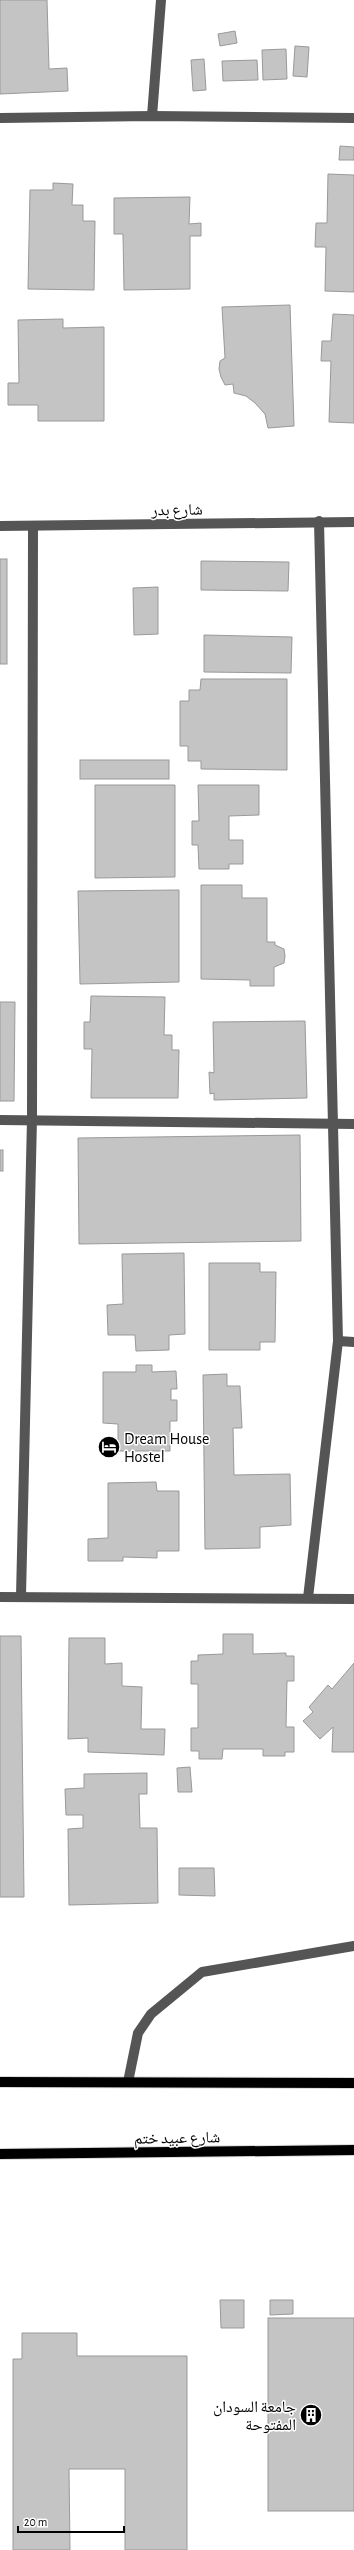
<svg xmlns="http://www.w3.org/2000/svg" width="354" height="2550" viewBox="0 0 354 2550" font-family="'Alegreya Sans','Noto Naskh Arabic',sans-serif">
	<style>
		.building { fill: #c4c4c4; stroke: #999 }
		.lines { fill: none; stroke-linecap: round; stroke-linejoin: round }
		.major-casing { stroke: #dbdbdb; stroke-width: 12 }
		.minor { stroke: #555; stroke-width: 10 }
		.major { stroke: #000; stroke-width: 10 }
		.labels { text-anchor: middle; stroke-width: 3; stroke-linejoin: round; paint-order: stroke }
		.street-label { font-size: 16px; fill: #000; stroke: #fff }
		.poi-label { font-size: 16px; fill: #000; stroke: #fff; text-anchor: start }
	</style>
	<rect width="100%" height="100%" fill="#fff"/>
	<g class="building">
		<path d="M0,0H47L49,69L67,68L68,91L0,94Z"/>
		<path d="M235,31L237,43L220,46L218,34Z"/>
		<path d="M295,46L309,47L307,77L293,76Z"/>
		<path d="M286,49L287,79L263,80L262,50Z"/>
		<path d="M204,59L206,90L193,91L191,60Z"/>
		<path d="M257,60L258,80L223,81L222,61Z"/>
		<path d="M340,146L354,147V160H339Z"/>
		<path d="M328,174L354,175V292L325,291L326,247H315L316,223H327Z"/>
		<path d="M53,183L73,184L72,205H83V221H95L94,290L28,289L30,190H53Z"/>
		<path d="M190,197L189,224L201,223V236H190V289L124,290L123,234H114V198Z"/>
		<path d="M290,305L294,426L268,428L265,414L255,403L246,396L234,393L233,384L225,385L221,377L219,369L220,361L225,358L222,307Z"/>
		<path d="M333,314L354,315V423L329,422L331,361H321L322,341H331Z"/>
		<path d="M63,319V328L104,327V421H38V405H8V383H19L18,320Z"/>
		<rect x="0" y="559" width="7" height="105"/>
		<path d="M201,561L289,562L288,591L201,590Z"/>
		<path d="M158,587V634L134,635L133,588Z"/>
		<path d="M204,635L292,637L291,673L204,672Z"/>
		<path d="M201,679H287V770L201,769V761H188V746H180V701H189V690H200Z"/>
		<rect x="80" y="760" width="89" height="19"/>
		<path d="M95,785H175V877L95,878Z"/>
		<path d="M198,785H259V815L229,816V840H243V864H229V869H199L198,845H192V821H199Z"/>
		<path d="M201,885H242V898H267V942H275V945L284,949L285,956L284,963L274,967V986H250V980L201,979Z"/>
		<path d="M179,890V982L80,984L78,891Z"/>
		<path d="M91,996L165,997L164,1035H172V1050H179L178,1098H91L92,1049H84V1022H90Z"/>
		<path d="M0,1002H15L14,1101H0Z"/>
		<path d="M305,1021L307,1098L214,1100V1093L210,1094L209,1072L214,1073L213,1022Z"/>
		<path d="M300,1135L301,1241L79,1244L78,1138Z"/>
		<rect x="0" y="1150" width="3" height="21"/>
		<path d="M184,1253L185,1334L169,1335V1350L136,1351L135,1335H108L107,1305L123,1304L122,1254Z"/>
		<path d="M209,1263H260V1272H276L275,1342H260V1350H209Z"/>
		<path d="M136,1365H152V1372L176,1371L177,1389H171V1400H177V1421H170V1451H118V1424L103,1423V1372H136Z"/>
		<path d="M227,1374V1386H240L242,1428H233L234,1475L290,1474L291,1525L260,1527V1548L205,1549L203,1375Z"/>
		<path d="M156,1482L157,1491H179V1551H157V1558L123,1557V1561H88V1539L108,1538V1483Z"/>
		<path d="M223,1634H253V1654L286,1653V1656H294V1681H287L286,1727H294V1752H285V1756H263V1749H223L222,1759H199V1751H191V1728H198V1684H191V1661H198V1655L223,1654Z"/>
		<path d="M0,1636H21L24,1897H0Z"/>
		<path d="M69,1638H105V1664L122,1663V1686L142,1687L141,1729H165L164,1755L88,1752V1738L68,1739Z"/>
		<path d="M354,1663V1752H332L333,1727L320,1739L303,1721L313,1712L309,1707L328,1685L332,1689Z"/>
		<path d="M190,1767L192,1792H178L177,1768Z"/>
		<path d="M147,1773V1794H139L140,1828H157L158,1903L69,1905L68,1829L83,1828V1815H66L65,1789L84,1788V1774Z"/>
		<path d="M179,1868H214L215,1896L179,1895Z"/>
		<path d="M220,2300H244V2328H221Z"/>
		<path d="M270,2300H293V2314L270,2315Z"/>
		<rect x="268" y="2318" width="86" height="193"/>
		<path d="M22,2333H77V2356H187V2550H125V2469H69L70,2550H13V2359H22Z"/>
	</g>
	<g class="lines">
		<g class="major-casing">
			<g id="major">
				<path d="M0,2082L354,2083"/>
				<path d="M0,2154L354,2150"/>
			</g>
		</g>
		<g class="minor">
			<path d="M152,116L161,0"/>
			<path d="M0,118L152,116L354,118"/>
			<path d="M0,526L354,522"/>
			<path d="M0,1120L354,1124"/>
			<path d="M338,1341L354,1342"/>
			<path d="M21,1596L32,1119L33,526"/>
			<path d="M0,1597L354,1599"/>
			<path d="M308,1598L338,1341L319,521"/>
			<path d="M128,2082L138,2033L151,2014L202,1972L354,1946"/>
		</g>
		<use href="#major" class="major"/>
	</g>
	<defs>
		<g id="hotel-disc" transform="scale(1.15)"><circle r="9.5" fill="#000" stroke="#fff"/><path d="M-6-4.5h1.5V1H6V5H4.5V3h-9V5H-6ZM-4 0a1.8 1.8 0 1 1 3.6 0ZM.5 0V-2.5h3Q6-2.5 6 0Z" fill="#fff"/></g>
		<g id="building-disc" transform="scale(1.15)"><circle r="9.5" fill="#000" stroke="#fff"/><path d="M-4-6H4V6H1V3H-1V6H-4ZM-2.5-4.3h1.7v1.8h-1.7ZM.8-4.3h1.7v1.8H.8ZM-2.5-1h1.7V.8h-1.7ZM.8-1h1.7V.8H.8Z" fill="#fff"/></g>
	</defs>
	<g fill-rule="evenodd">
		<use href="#hotel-disc" x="109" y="1447"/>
		<use href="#building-disc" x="311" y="2415"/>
	</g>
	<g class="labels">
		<g class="street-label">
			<text transform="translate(177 509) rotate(-1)" y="6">شارع بدر</text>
			<text transform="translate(177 2137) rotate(-1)" y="6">شارع عبيد ختم</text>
		</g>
		<g class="poi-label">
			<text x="124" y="1444">Dream House<tspan x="124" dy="18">Hostel</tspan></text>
			<text x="296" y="2412" text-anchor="end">جامعة السودان<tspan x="296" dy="18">المفتوحة</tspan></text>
		</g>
	</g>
	<path d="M18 2526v6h106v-6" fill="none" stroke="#000000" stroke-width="2"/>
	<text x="24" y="2526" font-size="12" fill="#000000" stroke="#ffffff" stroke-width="3" paint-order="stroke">20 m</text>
</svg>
